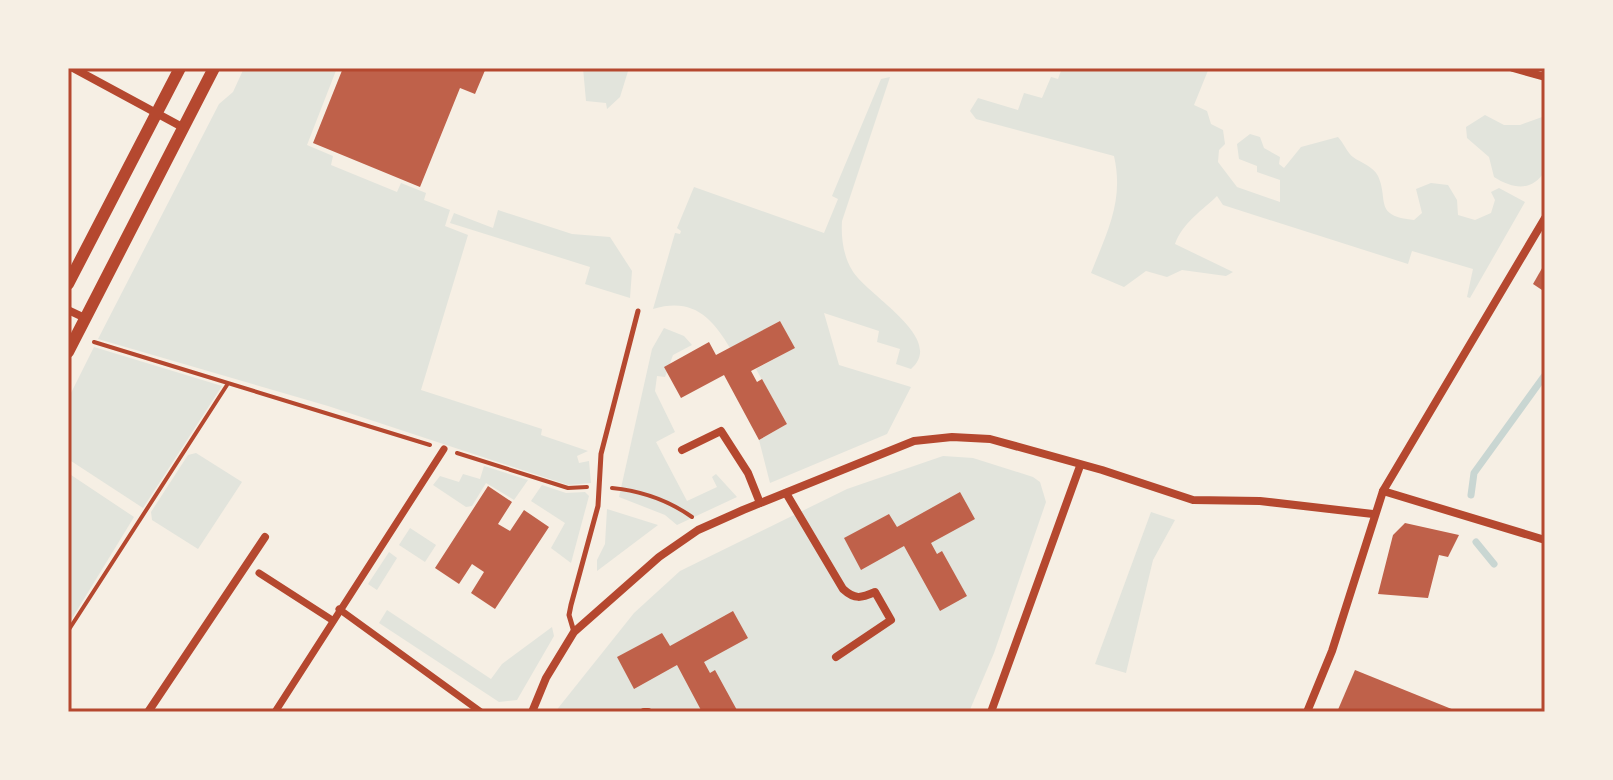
<svg xmlns="http://www.w3.org/2000/svg" width="1613" height="780" viewBox="0 0 1613 780" font-family="Quicksand,sans-serif">
	<style>
		.green { fill: #e2e4dc }
		.lines { fill: none; stroke-linecap: round; stroke-linejoin: round }
		.stream { stroke: #c9d6d2; stroke-width: 7 }
		.building { fill: #bf614a }
		.path { stroke: #b5482f; stroke-width: 4 }
		.service { stroke: #b5482f; stroke-width: 5 }
		.pedestrian { stroke: #b5482f; stroke-width: 7 }
		.minor { stroke: #b5482f; stroke-width: 8 }
		.tertiary { stroke: #b5482f; stroke-width: 12 }
		.neatline { fill: none; stroke: #b5482f; stroke-width: 3 }
	</style>
	<rect width="100%" height="100%" fill="#f6efe4"/>
	<g class="green">
		<path d="M244,68H337L307,145L333,156L331,165L397,192L401,183L426,193L424,200L450,210L445,226L468,235L421,390L542,429L541,435L588,451L577,456L579,463L589,461L591,483L568,485L328,406L98,339L219,104L233,92Z"/>
		<path d="M583,68H629L620,97L607,109L606,103L586,101Z"/>
		<path d="M1062,68H1209L1194,105L1207,111L1211,124L1223,130L1225,144L1219,150L1218,162L1237,187L1280,202V180L1257,172V166L1239,159L1237,144L1250,134L1260,137L1264,148L1280,157L1279,164L1284,168L1301,147L1338,137C1343,142 1348,154 1353,157C1361,163 1373,166 1378,176C1389,200 1373,216 1414,220L1422,213L1416,189L1431,183L1448,185L1457,200L1458,215L1475,220L1491,213L1495,200L1491,192L1499,188L1525,202L1470,298L1467,297L1473,269L1412,251L1408,264L1223,205L1217,196C1204,209 1182,223 1175,244L1233,272L1226,276L1182,270L1167,277L1146,271L1124,287L1091,273C1108,230 1124,200 1114,156L976,119L970,111L978,98L1018,110L1024,93L1042,98L1051,77L1058,79Z"/>
		<path d="M890,77L842,221C841,237 843,255 852,270C866,295 947,338 911,369L896,364L900,349L877,342L879,331L824,313L839,365L911,387L887,434L770,483L759,440L787,424L756,369L794,348L780,321L730,348C712,317 692,297 653,309L675,233L680,234L681,231L677,228L694,187L824,233L838,199L832,196L881,79Z"/>
		<path d="M1485,115L1504,125H1520L1545,116V171C1532,192 1513,189 1494,177L1489,157L1467,138L1466,127Z"/>
		<path d="M498,210L572,234L610,237L632,271L630,298L585,284L590,267L450,223L454,213L493,228Z"/>
		<path d="M664,328L684,336L692,345L673,355L665,377L657,376L655,391L675,432L656,442L687,501L717,487L712,477L716,474L737,497L677,525L665,515L619,497L652,349Z"/>
		<path d="M94,347L222,386L143,508L68,459V399Z"/>
		<path d="M196,453L242,482L198,549L152,520L151,512L188,455Z"/>
		<path d="M943,456L973,458L1033,477L1040,482L1046,502L994,653L969,712H555L634,613L680,571L847,489Z"/>
		<path d="M484,466L528,480L514,500L486,483L472,506L466,507L433,485L440,476L459,482L463,474L480,479Z"/>
		<path d="M68,473L134,517L68,625Z"/>
		<path d="M542,485L566,493L585,492L589,496L571,563L551,548L565,523L531,501Z"/>
		<path d="M607,509L658,525L597,571V560L605,544Z"/>
		<path d="M1151,512L1175,520L1153,560L1126,673L1095,664Z"/>
		<path d="M410,528L436,545L425,562L399,545Z"/>
		<path d="M389,552L397,558L377,590L368,584Z"/>
		<path d="M387,610L491,679L502,664L552,627L554,636L517,700L499,702L379,623Z"/>
	</g>
	<g class="lines">
		<g class="stream">
			<path d="M1471,495L1474,473L1545,375"/>
			<path d="M1476,542L1494,564"/>
		</g>
	</g>
	<g class="building">
		<path d="M343,68H486L475,94L460,88L420,187L313,143Z"/>
		<path d="M1545,263V292L1533,284Z"/>
		<path d="M780,321L795,348L751,371L757,382L762,379L787,424L759,440L724,375L681,398L664,367L709,342L716,355Z"/>
		<path d="M488,486L512,502L498,524L510,531L524,510L549,527L495,609L471,593L484,572L472,564L459,584L435,568Z"/>
		<path d="M960,492L975,519L931,543L937,554L942,551L967,596L940,611L904,546L861,570L844,538L889,514L897,527Z"/>
		<path d="M1405,523L1459,535L1448,557L1439,555L1428,598L1378,594L1393,535Z"/>
		<path d="M733,611L748,638L704,662L710,673L715,670L738,712H702L677,665L634,689L617,657L662,633L670,646Z"/>
		<path d="M1355,670L1459,712H1337Z"/>
	</g>
	<g class="lines">
		<g class="path">
			<path d="M94,342L430,445"/>
			<path d="M457,453L568,488L587,487"/>
			<path d="M612,488C642,491 668,500 692,517"/>
			<path d="M68,631L227,385"/>
		</g>
		<path class="service" d="M574,632L569,615L571,605L598,506L601,454L638,311"/>
		<g class="pedestrian">
			<path d="M259,573L332,620"/>
			<path d="M339,609L481,712"/>
			<path d="M275,712L444,449"/>
		</g>
		<g class="minor">
			<path d="M73,68L184,128"/>
			<path d="M1513,68L1545,77"/>
			<path d="M68,310L85,318"/>
			<path d="M682,450L721,431L748,473L760,503"/>
			<path d="M1383,491L1545,540"/>
			<path d="M786,493L843,589C855,600 861,598 875,592L891,620L836,657"/>
			<path d="M148,712L265,537"/>
			<path d="M532,712L546,678L574,632L659,557L698,530L743,510L914,441L952,437L990,439L1102,470L1193,500L1260,501L1373,514"/>
			<path d="M644,712H648"/>
			<path d="M991,712L1080,466"/>
			<path d="M1307,712L1332,651L1383,491L1545,218"/>
		</g>
		<g class="tertiary">
			<path d="M68,284L180,68"/>
			<path d="M68,352L214,68"/>
		</g>
	</g>
	<rect width="1613" height="780" fill="none" stroke="#f6efe4" stroke-width="140"/>
	<rect x="70" y="70" width="1473" height="640" class="neatline"/>
</svg>
